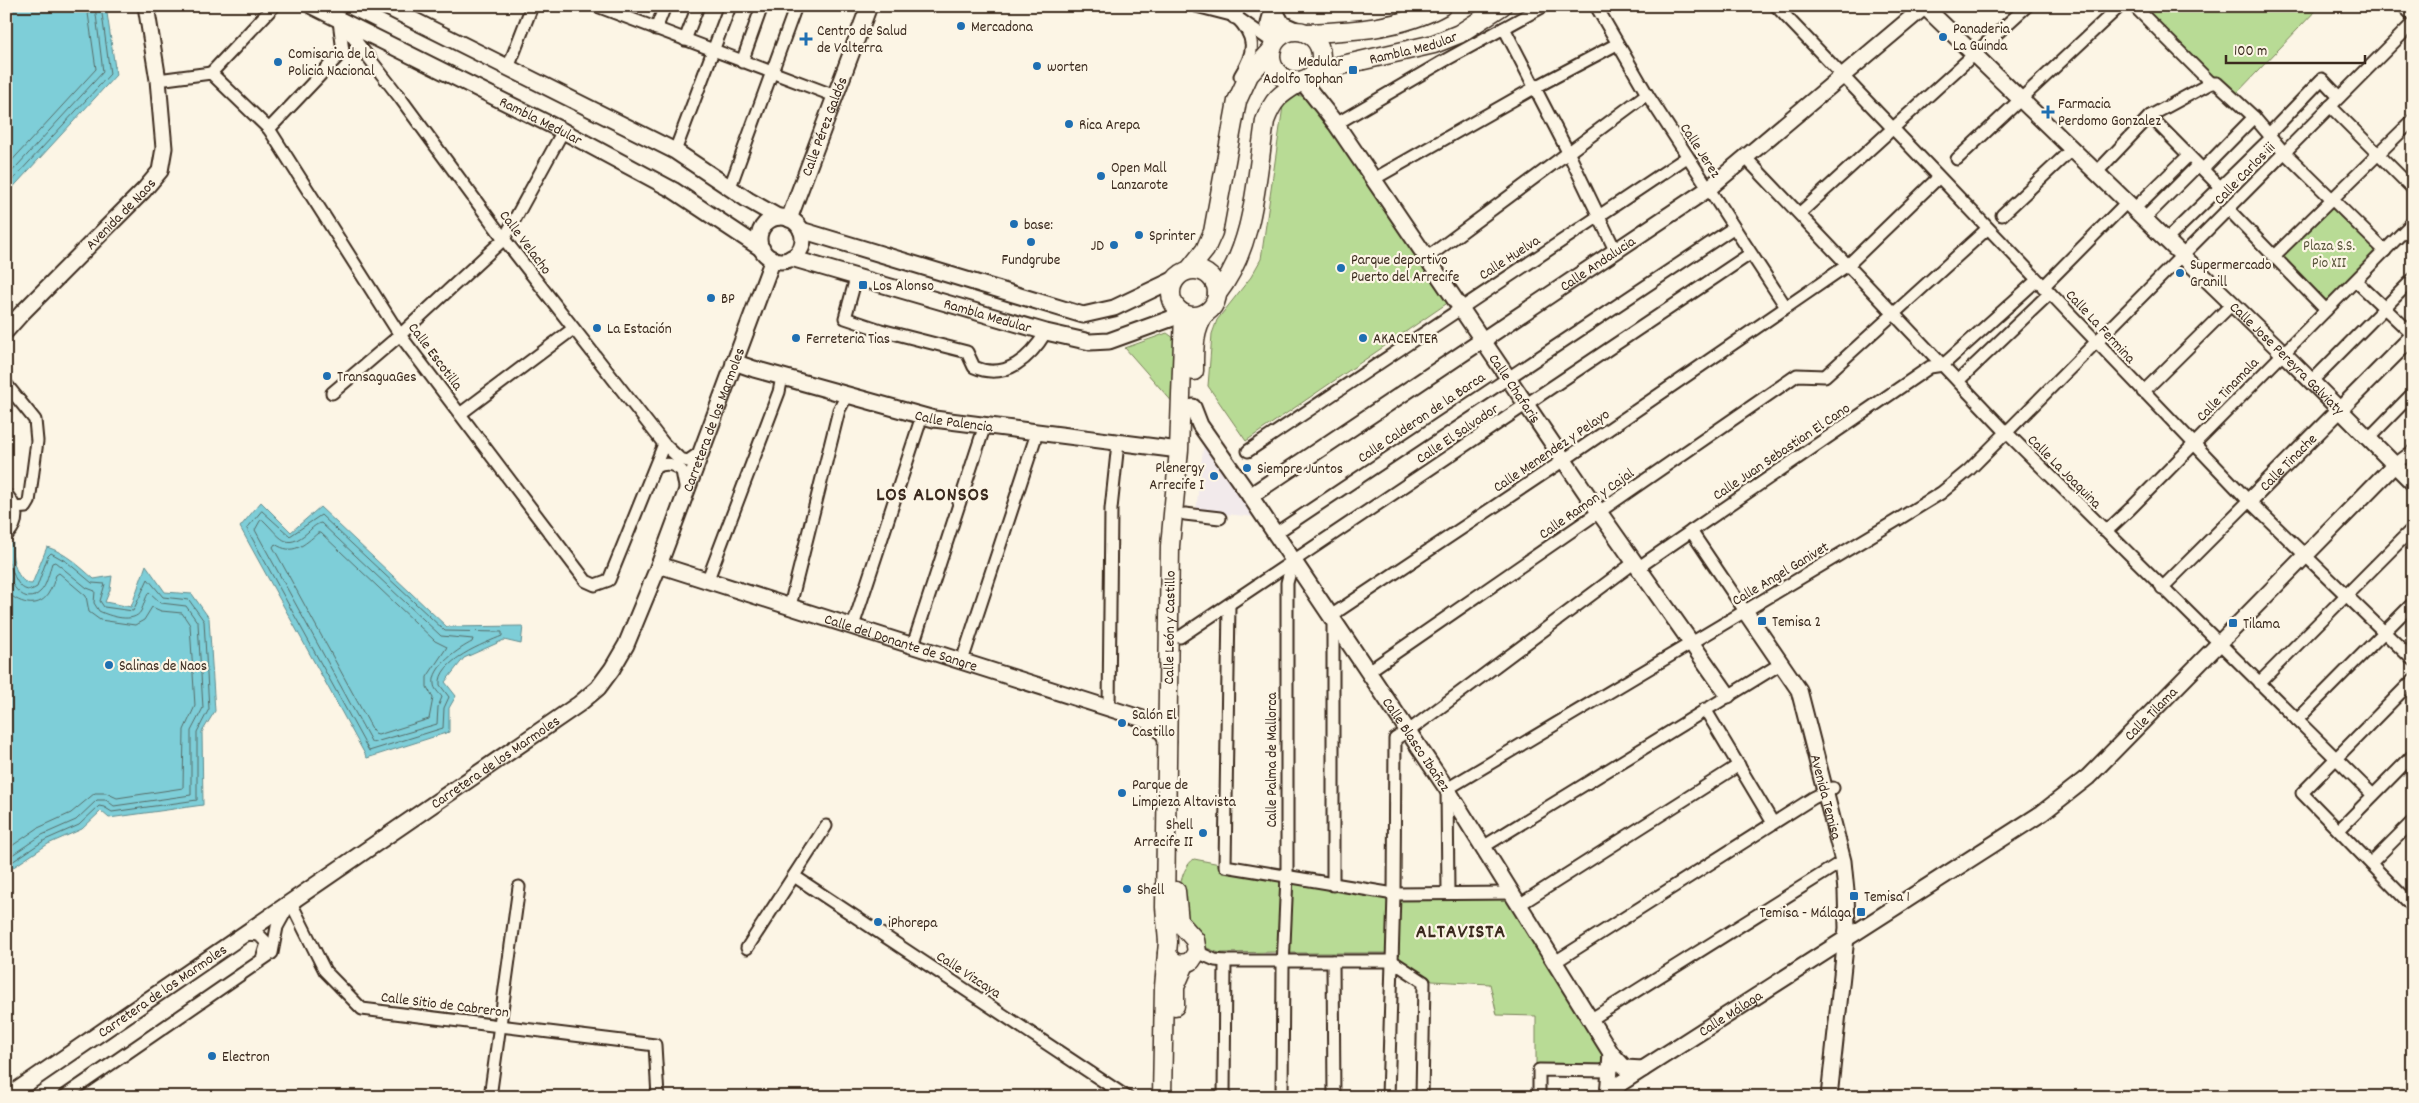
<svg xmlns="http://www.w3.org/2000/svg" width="2419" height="1103" viewBox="0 0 2419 1103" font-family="Dekko,sans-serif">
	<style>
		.built { fill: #f2eaeb }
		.green { fill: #b8db95; stroke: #7a825a }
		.water { fill: #7eced8; stroke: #638c8e }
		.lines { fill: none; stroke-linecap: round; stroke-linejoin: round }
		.shore { stroke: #566c68; stroke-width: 1 }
		.street-casing { stroke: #3b2a1e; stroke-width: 15 }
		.secondary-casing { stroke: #3b2a1e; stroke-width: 19 }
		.primary-casing { stroke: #3b2a1e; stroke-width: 21 }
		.street { stroke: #fcf5e5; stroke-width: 11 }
		.secondary { stroke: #fcf5e5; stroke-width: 15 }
		.primary { stroke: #fcf5e5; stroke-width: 18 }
		.poi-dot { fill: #1f6fb2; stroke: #fcf5e5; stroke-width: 2 }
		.labels { text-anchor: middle; stroke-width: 4.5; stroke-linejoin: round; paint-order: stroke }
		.poi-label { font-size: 15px; fill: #3b2a1e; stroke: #fcf5e5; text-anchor: start }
		.street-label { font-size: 15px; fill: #3b2a1e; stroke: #fcf5e5 }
		.park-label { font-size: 15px; fill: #5a563c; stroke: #fcf5e5 }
		.district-label { font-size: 20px; font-weight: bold; letter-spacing: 1px; fill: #3b2a1e; stroke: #fcf5e5 }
	</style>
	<rect width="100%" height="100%" fill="#fcf5e5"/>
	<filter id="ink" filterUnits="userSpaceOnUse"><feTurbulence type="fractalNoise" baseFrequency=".02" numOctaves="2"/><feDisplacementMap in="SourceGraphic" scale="10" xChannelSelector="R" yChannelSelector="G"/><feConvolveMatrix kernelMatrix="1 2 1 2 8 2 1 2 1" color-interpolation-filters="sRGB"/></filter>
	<g filter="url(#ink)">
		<path class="built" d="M1204,440L1255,516V517L1196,511Z"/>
		<g class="green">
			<path d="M2139,6H2320L2236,94L2218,78L2212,77Z"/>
			<path d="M1295,95L1308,97L1449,302L1246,441L1208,386L1212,334L1217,320L1251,277L1261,259L1283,106Z"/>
			<path d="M2331,203L2380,251L2326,305L2278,256Z"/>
			<path d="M1167,333L1178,341L1175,405L1125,348Z"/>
			<path d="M1194,859L1220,864L1221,871L1281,881L1278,952L1219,953L1207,948C1205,945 1204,940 1202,937C1195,928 1184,920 1181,908C1177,893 1181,868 1194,859Z"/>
			<path d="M1293,881L1389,896L1388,953H1289Z"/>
			<path d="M1398,896L1507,898L1607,1057L1606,1068L1536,1066V1016L1497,1015L1490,984L1432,981L1429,977L1397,959Z"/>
		</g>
		<g class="water">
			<path d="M6,6H106L116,75L6,195Z"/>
			<path d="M261,502L291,532L320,507L447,627L523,626L521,644L504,640L464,658L445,682L456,696L449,708V732L367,758L240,527Z"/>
			<path d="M6,543H13C10,556 17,584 32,584L47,547C66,553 79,566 94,579L112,576L110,590L105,602L131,607L146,565L165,592L192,594L209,618L215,711L202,732L203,805L109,818L101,811L82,829L48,844L6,872Z"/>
		</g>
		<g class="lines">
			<g class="shore">
				<path d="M6,167L96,69L87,6"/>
				<path d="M6,178L103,72L95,6"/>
				<path d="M6,187L110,74L101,6"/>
				<path d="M262,511L290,536L321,515L445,631L502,632V636C485,643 437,661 440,685L449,697L444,708L443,728L369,751L247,529Z"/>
				<path d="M263,520C281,537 285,552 308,532C312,528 316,524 321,523L441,636L473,639L472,642C460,648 431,667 434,684C434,689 439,693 442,697L438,707L437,724L372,743L255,530L260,521Z"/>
				<path d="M318,533H321L435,641L447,647L427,677V687L433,698L429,719L378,735L375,734L273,547L275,544C293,556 304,545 318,533Z"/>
				<path d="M6,554C11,566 18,600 37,587L48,556L51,553L67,562L92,583L105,584L100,601L104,607L133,611L148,579L163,597L189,600L204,621L209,709L197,732V800L112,812L104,807L99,806L79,825L45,840L6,866"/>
				<path d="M6,572C11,584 24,607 40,592C47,586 49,572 52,563L55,562L87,588L95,591L94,603L99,611C109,616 134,624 141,611C144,605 145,598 149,592L161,603L186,606L198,623L203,708L191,731V795L114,806L106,800H97L76,820L42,835L6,859"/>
				<path d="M6,591C17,603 38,610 48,594C52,588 54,581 56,575L59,573L86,596L89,612L100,620L135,625L144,620L152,607L161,611L182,613L190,625L195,706L184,730L183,788L117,798L106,793H95L71,813L38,828L6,850"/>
			</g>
			<g class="street-casing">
				<g id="street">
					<path d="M597,6L835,96"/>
					<path d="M1196,6L1235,16L1274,43"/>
					<path d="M1596,6L1647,94L1786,307"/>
					<path d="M1776,6L2244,496L2413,660"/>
					<path d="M2134,6L2211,83"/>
					<path d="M1235,16C1257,37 1255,52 1240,76"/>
					<path d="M341,22L401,99L504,239L664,444L680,459L688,461L701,452"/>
					<path d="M1504,28L1568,152L1616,252"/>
					<path d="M656,29L665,6"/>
					<path d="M685,40L698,6"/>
					<path d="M742,62L762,6"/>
					<path d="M508,68L532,6"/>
					<path d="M211,73L274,6"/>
					<path d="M158,80L211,73L269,129L400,335L586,581L595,585L609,580L664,444"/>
					<path d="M2330,106L2413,189"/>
					<path d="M2150,116L2220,187"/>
					<path d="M1336,124L1442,62L1544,6"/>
					<path d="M269,129L343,51L339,21"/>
					<path d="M2269,134L2322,79L2339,97"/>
					<path d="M675,151L730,6"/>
					<path d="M1746,158L2007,433L2373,795"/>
					<path d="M1957,159L2120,6"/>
					<path d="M2203,169L2254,117"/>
					<path d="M2096,173L2150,116L2211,83H2217L2254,117L2281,149L2385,251"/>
					<path d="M1374,179L1534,88L1617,44"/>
					<path d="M730,187L796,6"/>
					<path d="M2134,209L2188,156"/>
					<path d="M2229,210L2326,310"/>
					<path d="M1800,213L2027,6"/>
					<path d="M2002,215L2071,150"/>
					<path d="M2144,219L2198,165"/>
					<path d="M2166,240L2271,138"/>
					<path d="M2274,256L2413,120"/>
					<path d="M1428,257L1647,94"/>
					<path d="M856,278L845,318L881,330L967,352L974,367C1006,381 1031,357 1046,332"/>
					<path d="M2356,281L2413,335"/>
					<path d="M2043,287L2127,202"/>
					<path d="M1943,365L2037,280"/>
					<path d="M1958,381L2050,293"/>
					<path d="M2311,382L2413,279"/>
					<path d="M6,384L35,420L37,441L29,502L26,507L13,508"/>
					<path d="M2143,392L2232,304"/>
					<path d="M332,393L400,335L504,239L563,131"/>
					<path d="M460,414L573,329"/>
					<path d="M2368,439L2413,393"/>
					<path d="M1248,451L1687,157"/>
					<path d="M2394,465L2413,451"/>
					<path d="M656,467C667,462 673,464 682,471L686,492"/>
					<path d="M1185,514L1220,518"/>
					<path d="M2102,529L2112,526L2130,509L2413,222"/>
					<path d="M1691,531L1745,611"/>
					<path d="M1276,533L1733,228"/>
					<path d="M1639,567L1930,367L1943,365"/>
					<path d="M708,579L779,392L782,377"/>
					<path d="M2162,588L2249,501"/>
					<path d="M1229,605L1225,866L1394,894L1512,893"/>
					<path d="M790,606L839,410L847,395"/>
					<path d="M853,626L922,416"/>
					<path d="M1180,637L1750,254"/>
					<path d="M913,645L985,425"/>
					<path d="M962,661L1037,433"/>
					<path d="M1369,671L1797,375L1825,376L1987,229"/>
					<path d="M2413,680L2302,793L2413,907"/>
					<path d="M2259,683L2413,528"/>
					<path d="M1109,708L1111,509L1118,443"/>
					<path d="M1705,709L1773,823"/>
					<path d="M2297,720L2413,603"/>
					<path d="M2339,830L2413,755"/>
					<path d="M1483,847L1782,663"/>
					<path d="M2371,863L2413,821"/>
					<path d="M794,876L1127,1097"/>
					<path d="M1333,885V618L1338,611L1564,460L1849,264L1938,178"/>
					<path d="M1448,893L1447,789L1894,522L1941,493L1969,470L2413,23"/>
					<path d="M295,900L293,907L325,971L362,1009L655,1045L658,1097"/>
					<path d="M1519,905L1739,765"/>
					<path d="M246,934L259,935L267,943L263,956"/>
					<path d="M747,948L826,826"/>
					<path d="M1197,952L1215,960L1225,961H1392L1424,982L1422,1097"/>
					<path d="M1333,961L1334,1097"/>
					<path d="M1555,962L1813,798L1833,788"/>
					<path d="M1590,1020L1843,861"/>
					<path d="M63,1097L272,953L277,927L288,907"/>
					<path d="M490,1097L519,887"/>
					<path d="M1224,1097L1225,961"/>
					<path d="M1282,1097L1283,967L1287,876V583L1293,560"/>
					<path d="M1388,1097L1394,894L1395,739L1414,727L1635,562"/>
					<path d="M1539,1097V1070L1610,1071"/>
				</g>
			</g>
			<g class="secondary-casing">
				<g id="secondary">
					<path id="s1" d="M312,6L563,131L673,190L762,249"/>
					<path d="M385,6L675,151L748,200L778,217"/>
					<path id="s2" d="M1924,6L2278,348L2413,483"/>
					<path d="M2406,6L2413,13"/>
					<path d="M1274,9L1282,24L1298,31"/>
					<path d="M1235,16L1236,6"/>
					<path d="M1274,43C1266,28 1268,20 1276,6"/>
					<path id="s3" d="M1302,81L1336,124L1599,512L1728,695"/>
					<circle cx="781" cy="239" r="22"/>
					<path id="s4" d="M789,219L869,6"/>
					<path d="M801,230L1083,315L1114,308L1177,278"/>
					<path id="s5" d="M791,258L1046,332L1090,342L1109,341L1184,314"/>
					<path id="s6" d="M6,331L22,313L144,190L160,171L164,148L158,80L146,6"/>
					<path id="s7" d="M734,362L754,369L934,419L1179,450"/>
					<path id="s8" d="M1193,407L1200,425L1250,496L1447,789L1611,1053L1625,1068L1643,1069"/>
					<path id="s9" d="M1250,496L1708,189L1924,7"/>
					<path d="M6,497C16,509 17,522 6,533"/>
					<path id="s10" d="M2249,501L2413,336"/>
					<path id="s11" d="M659,565L1143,719C1156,725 1162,729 1168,742"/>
					<path id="s12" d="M1745,611L1799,690L1843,861L1846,891L1847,928L1829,1097"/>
					<path id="s13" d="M1608,1096L1621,1083L2042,813L2088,777L2394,465"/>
					<path id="s14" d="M7,1097L579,704L598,688L612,669L626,645L659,565L773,259"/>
					<path d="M1608,1097L1611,1053"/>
				</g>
			</g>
			<g class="primary-casing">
				<g id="primary">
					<circle cx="1296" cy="56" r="25"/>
					<path d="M1306,33C1352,31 1401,29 1442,6"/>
					<path id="s15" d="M1316,71L1434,44L1459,34L1502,6"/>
					<circle cx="1194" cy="293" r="23"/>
					<path d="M1189,270L1205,250L1213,232L1237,101L1249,75L1270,52"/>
					<path d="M1217,294C1255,245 1256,180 1265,121C1274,97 1281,94 1302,81"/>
					<path d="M1194,371C1194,351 1193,331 1205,314"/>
					<path d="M1167,953C1172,964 1181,966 1191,961L1197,952L1195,940L1179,922L1176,891"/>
					<path d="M1175,1006V987L1185,964"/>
					<path id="s16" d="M1162,1097L1164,987L1168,942L1165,907L1170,546L1179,450L1184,314"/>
				</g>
			</g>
			<use href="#street" class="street"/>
			<use href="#secondary" class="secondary"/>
			<use href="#primary" class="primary"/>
		</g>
	</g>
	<g class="poi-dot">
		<circle cx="961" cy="26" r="5"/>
		<circle cx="1943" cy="37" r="5"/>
		<path d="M803.5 31.5h5v5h5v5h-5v5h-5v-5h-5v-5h5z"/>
		<circle cx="278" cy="62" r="5"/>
		<circle cx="1037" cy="66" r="5"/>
		<rect x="1348" y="65" width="10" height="10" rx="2.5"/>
		<path d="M2045.5 104.5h5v5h5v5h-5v5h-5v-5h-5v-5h5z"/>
		<circle cx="1069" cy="124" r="5"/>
		<circle cx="1101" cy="176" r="5"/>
		<circle cx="1014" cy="224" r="5"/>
		<circle cx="1139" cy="235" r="5"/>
		<circle cx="1031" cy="242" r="5"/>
		<circle cx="1114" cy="245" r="5"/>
		<circle cx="1341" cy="268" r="5"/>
		<circle cx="2180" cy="273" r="5"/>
		<rect x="858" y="280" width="10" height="10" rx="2.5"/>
		<circle cx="711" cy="298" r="5"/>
		<circle cx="597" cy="328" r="5"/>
		<circle cx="796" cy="338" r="5"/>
		<circle cx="1363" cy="338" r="5"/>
		<circle cx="327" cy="376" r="5"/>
		<circle cx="1247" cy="468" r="5"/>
		<circle cx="1214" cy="476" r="5"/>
		<rect x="1757" y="616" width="10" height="10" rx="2.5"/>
		<rect x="2228" y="618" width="10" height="10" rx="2.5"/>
		<circle cx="109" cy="665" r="5"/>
		<circle cx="1122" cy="723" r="5"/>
		<circle cx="1122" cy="793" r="5"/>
		<circle cx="1203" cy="833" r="5"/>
		<circle cx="1127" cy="889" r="5"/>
		<rect x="1849" y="891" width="10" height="10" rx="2.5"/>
		<rect x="1856" y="907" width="10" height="10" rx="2.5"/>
		<circle cx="878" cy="922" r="5"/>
		<circle cx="212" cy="1056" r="5"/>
	</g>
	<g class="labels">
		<g class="poi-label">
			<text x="971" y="31">Mercadona</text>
			<text x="1953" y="33">Panaderia<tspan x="1953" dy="17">La Guinda</tspan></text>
			<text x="817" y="35">Centro de Salud<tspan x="817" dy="17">de Valterra</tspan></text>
			<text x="288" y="58">Comisaria de la<tspan x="288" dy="17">Policia Nacional</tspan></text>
			<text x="1343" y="66" text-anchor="end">Medular<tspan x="1343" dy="17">Adolfo Tophan</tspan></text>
			<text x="1047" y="71">worten</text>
			<text x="2058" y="108">Farmacia<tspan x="2058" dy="17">Perdomo Gonzalez</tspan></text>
			<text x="1079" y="129">Rica Arepa</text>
			<text x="1111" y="172">Open Mall<tspan x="1111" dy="17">Lanzarote</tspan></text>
			<text x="1024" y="229">base:</text>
			<text x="1149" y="240">Sprinter</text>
			<text x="1104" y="250" text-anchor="end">JD</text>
			<text x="1031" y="264" text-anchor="middle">Fundgrube</text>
			<text x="1351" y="264">Parque deportivo<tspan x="1351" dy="17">Puerto del Arrecife</tspan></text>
			<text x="2190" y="269">Supermercado<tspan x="2190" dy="17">Granill</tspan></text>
			<text x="873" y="290">Los Alonso</text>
			<text x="721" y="303">BP</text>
			<text x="607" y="333">La Estación</text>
			<text x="806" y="343">Ferreteria Tias</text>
			<text x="1373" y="343">AKACENTER</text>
			<text x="337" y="381">TransaguaGes</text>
			<text x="1204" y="472" text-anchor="end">Plenergy<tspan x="1204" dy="17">Arrecife I</tspan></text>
			<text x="1257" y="473">Siempre Juntos</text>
			<text x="1772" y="626">Temisa 2</text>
			<text x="2243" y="628">Tilama</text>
			<text x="119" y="670">Salinas de Naos</text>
			<text x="1132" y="719">Salón El<tspan x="1132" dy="17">Castillo</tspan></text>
			<text x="1132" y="789">Parque de<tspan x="1132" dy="17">Limpieza Altavista</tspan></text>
			<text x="1193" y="829" text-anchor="end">Shell<tspan x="1193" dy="17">Arrecife II</tspan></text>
			<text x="1137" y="894">Shell</text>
			<text x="1864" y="901">Temisa 1</text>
			<text x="1851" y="917" text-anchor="end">Temisa - Málaga</text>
			<text x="888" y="927">iPhorepa</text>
			<text x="222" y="1061">Electron</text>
		</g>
		<g class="street-label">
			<text dy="5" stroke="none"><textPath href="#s15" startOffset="100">Rambla Medular</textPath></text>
			<text dy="5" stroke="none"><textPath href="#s1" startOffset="256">Rambla Medular</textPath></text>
			<text dy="5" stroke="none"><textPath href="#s4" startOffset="99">Calle Pérez Galdós</textPath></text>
			<text transform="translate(1701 150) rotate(57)" y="5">Calle Jerez</text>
			<text transform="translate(2244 173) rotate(-46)" y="5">Calle Carlos iii</text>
			<text dy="5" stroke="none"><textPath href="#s6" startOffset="164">Avenida de Naos</textPath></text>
			<text transform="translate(526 242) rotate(53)" y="5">Calle Velacho</text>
			<text transform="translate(1509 257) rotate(-33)" y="5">Calle Huelva</text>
			<text dy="5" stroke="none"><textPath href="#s9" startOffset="418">Calle Andalucia</textPath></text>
			<text dy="5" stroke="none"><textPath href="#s5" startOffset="205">Rambla Medular</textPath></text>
			<text transform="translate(2101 326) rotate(47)" y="5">Calle La Fermina</text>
			<text transform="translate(436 356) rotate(53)" y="5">Calle Escotilla</text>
			<text dy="5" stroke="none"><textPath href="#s2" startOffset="506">Calle Jose Pereyra Galviaty</textPath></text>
			<text dy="5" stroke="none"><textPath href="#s3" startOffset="374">Calle Chafaris</textPath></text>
			<text transform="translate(2227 389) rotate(-46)" y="5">Calle Tinamala</text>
			<text transform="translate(1421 417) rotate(-34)" y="5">Calle Calderon de la Barca</text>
			<text dy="5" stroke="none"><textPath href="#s7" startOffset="228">Calle Palencia</textPath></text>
			<text dy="5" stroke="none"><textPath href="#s14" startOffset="1012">Carretera de los Marmoles</textPath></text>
			<text transform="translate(1457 433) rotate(-34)" y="5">Calle El Salvador</text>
			<text transform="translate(1551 450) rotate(-34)" y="5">Calle Menendez y Pelayo</text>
			<text transform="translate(1781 451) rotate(-34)" y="5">Calle Juan Sebastian El Cano</text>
			<text dy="5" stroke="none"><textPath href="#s10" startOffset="55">Calle Tinache</textPath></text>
			<text transform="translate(2065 471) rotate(45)" y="5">Calle La Joaquina</text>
			<text transform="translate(1586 503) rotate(-35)" y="5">Calle Ramon y Cajal</text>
			<text transform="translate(1780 573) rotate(-31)" y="5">Calle Angel Ganivet</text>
			<text dy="5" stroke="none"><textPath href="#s16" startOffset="470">Calle León y Castillo</textPath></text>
			<text dy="5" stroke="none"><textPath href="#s11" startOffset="254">Calle del Donante de Sangre</textPath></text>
			<text dy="5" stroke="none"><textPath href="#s13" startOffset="666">Calle Tilama</textPath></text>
			<text dy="5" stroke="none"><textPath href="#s8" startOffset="405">Calle Blasco Ibañez</textPath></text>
			<text transform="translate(1271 760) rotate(-90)" y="5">Calle Palma de Mallorca</text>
			<text dy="5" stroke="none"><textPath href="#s14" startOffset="592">Carretera de los Marmoles</textPath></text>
			<text dy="5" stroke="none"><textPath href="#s12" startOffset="206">Avenida Temisa</textPath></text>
			<text transform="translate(969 974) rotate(33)" y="5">Calle Vizcaya</text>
			<text dy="5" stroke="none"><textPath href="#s14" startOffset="188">Carretera de los Marmoles</textPath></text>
			<text transform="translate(445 1004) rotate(7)" y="5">Calle Sitio de Cabreron</text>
			<text dy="5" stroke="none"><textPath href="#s13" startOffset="148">Calle Málaga</textPath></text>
		</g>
		<g class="park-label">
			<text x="2329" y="250">Plaza S.S.<tspan x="2329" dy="17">Pio XII</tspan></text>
		</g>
		<g class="district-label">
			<text x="933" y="500">LOS ALONSOS</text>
			<text x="1461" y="937">ALTAVISTA</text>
		</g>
	</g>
	<rect width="2419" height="1103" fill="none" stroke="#fcf5e5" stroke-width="25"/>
	<rect x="12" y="12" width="2394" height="1078" fill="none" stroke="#3b2a1e" stroke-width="2" filter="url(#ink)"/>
	<path d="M2226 55v8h139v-8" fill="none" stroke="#3b2a1e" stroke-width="2.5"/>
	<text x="2234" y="55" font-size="15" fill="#3b2a1e" stroke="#fcf5e5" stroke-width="4" paint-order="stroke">100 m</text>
</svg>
